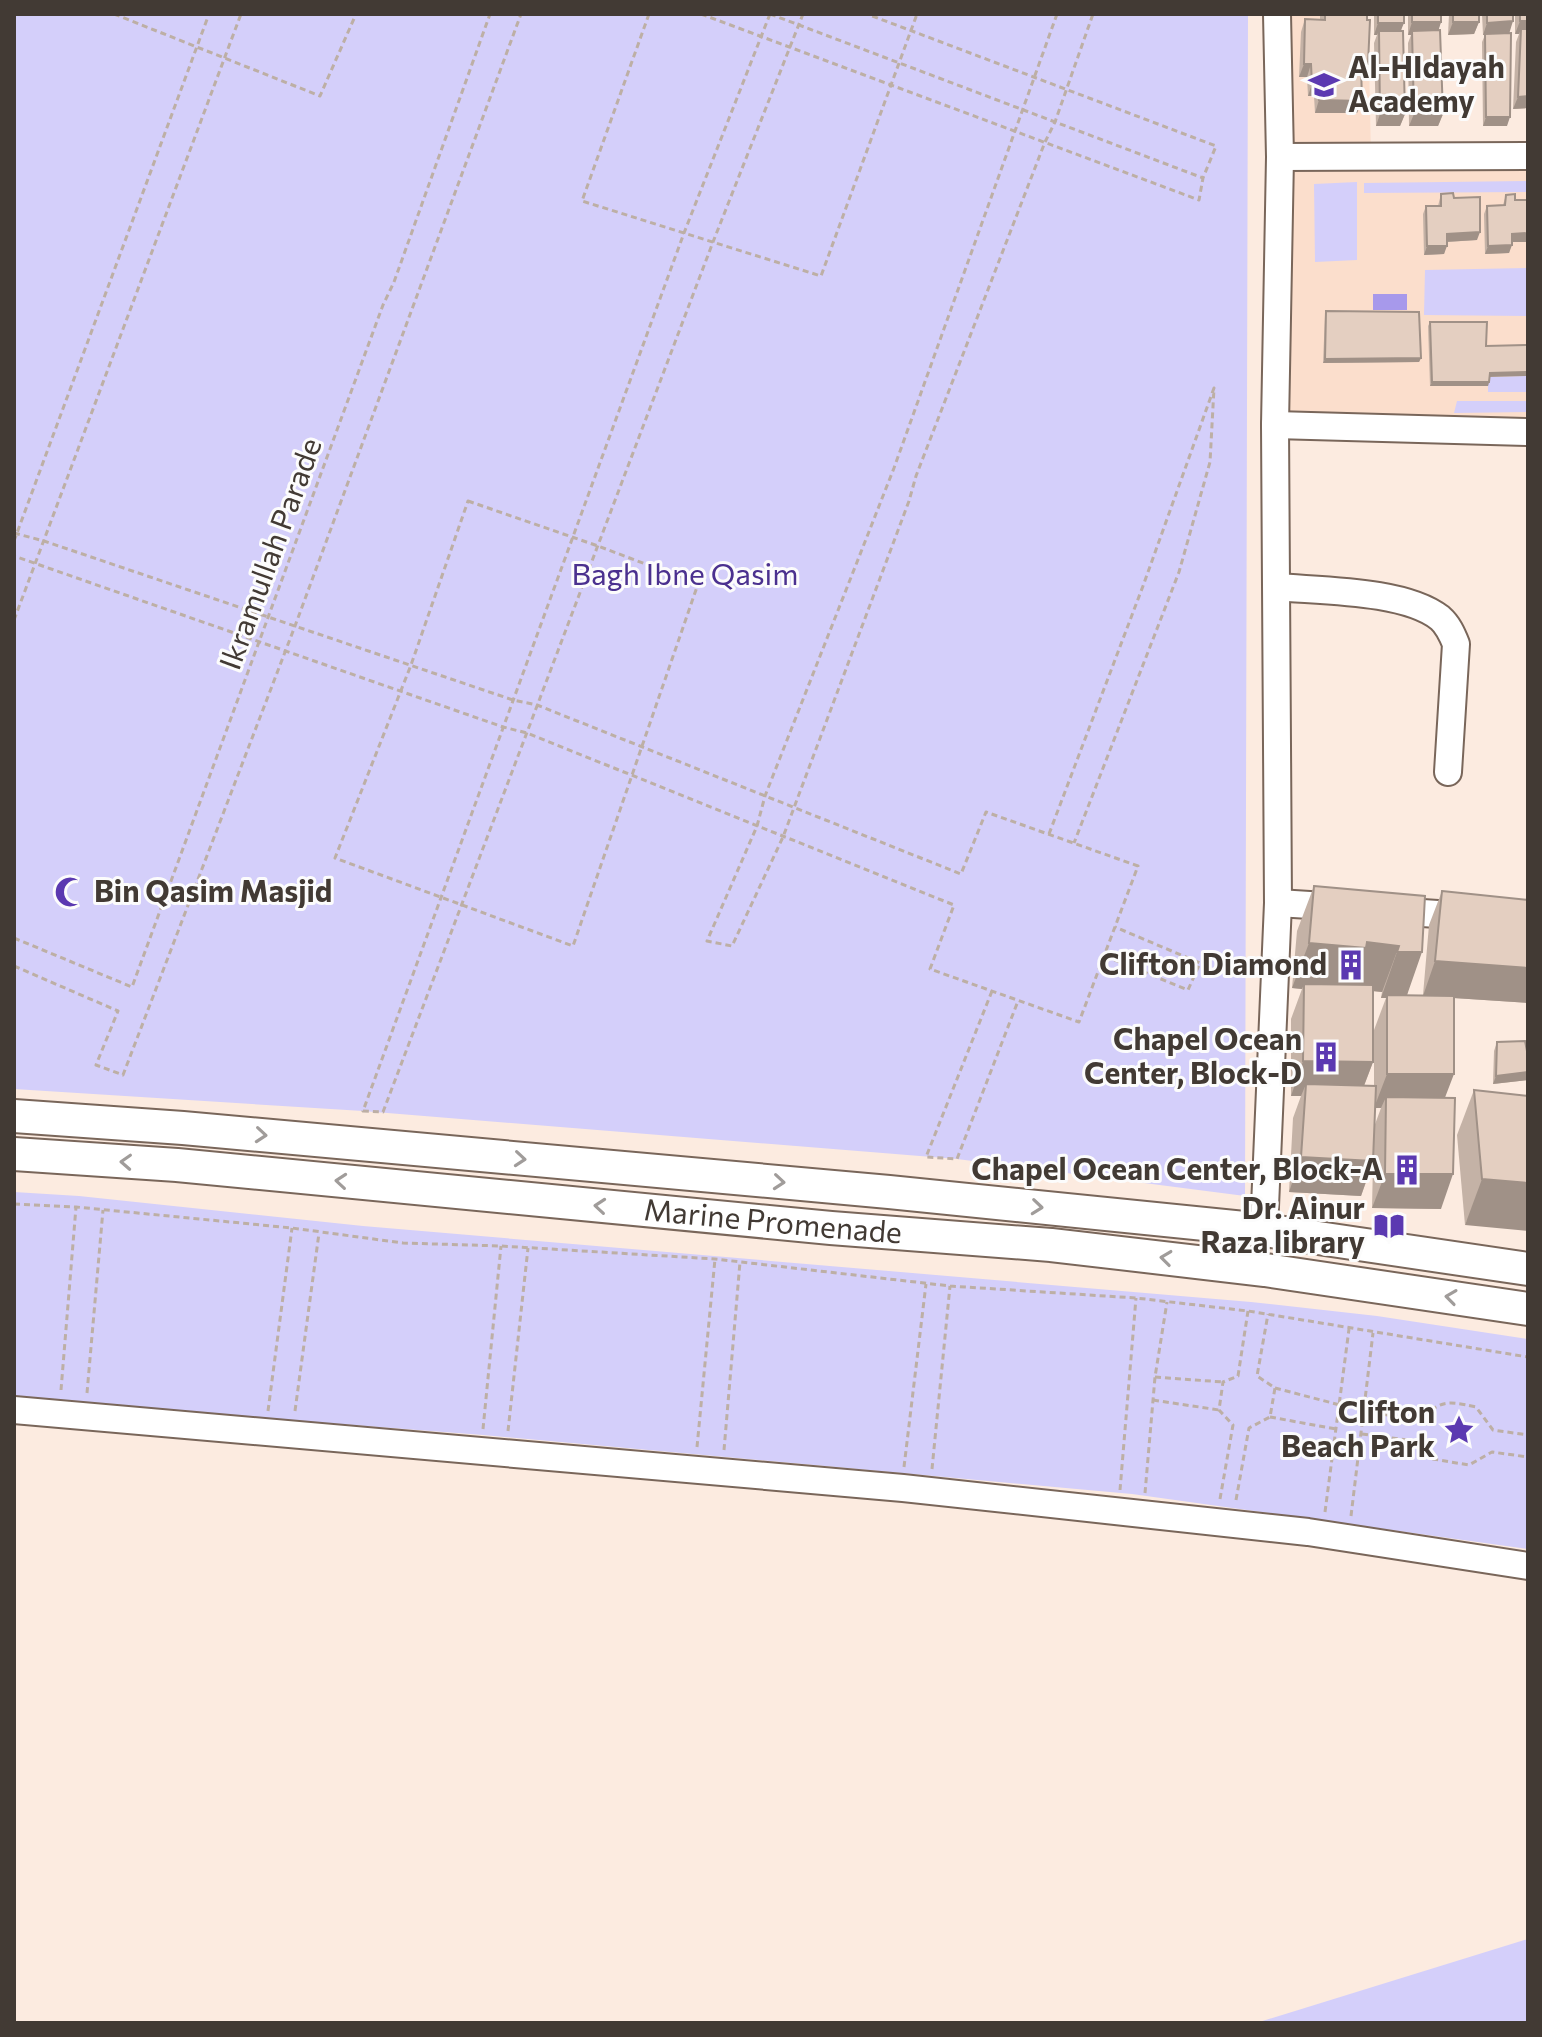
<svg xmlns="http://www.w3.org/2000/svg" width="1542" height="2037" viewBox="0 0 1542 2037" font-family="Commissioner,sans-serif">
	<style>
		.built { fill: #fbdecc }
		.green { fill: #d4cffa }
		.water { fill: #a799eb }
		.lines { fill: none; stroke-linecap: round; stroke-linejoin: round }
		.minor-casing { stroke: #79665a; stroke-width: 30 }
		.major-casing { stroke: #79665a; stroke-width: 36 }
		.path { stroke: #bdafa5; stroke-width: 3; stroke-dasharray: 6 4; stroke-linecap: butt }
		.minor { stroke: #fff; stroke-width: 26 }
		.major { stroke: #fff; stroke-width: 32 }
		.wall { fill: #c4b2a6; fill-rule: evenodd }
		.shaded-wall { fill: #a09187 }
		.building { fill: #e4cfc1; stroke: #a09187; stroke-width: 2 }
		.oneway { stroke: #a09c9a }
		.labels { text-anchor: middle; stroke-width: 6; stroke-linejoin: round; paint-order: stroke }
		.poi-label { font-size: 30px; font-weight: bold; fill: #423a34; stroke: #fcfcfc; text-anchor: end }
		.street-label { font-size: 30px; fill: #423a34; stroke: #fcfcfc }
		.park-label { font-size: 30px; fill: #4b318f; stroke: #fcfcfc }
	</style>
	<rect width="100%" height="100%" fill="#fcebe0"/>
	<path class="built" d="M1278,14H1368L1371,156H1528V431L1276,427Z"/>
	<g class="green">
		<path d="M14,14H1248L1245,1196L957,1159L363,1111L14,1089Z"/>
		<path d="M1528,181V192L1364,193V183Z"/>
		<path d="M1357,182V260L1315,262L1314,184Z"/>
		<path d="M1528,268V316L1424,315L1425,270Z"/>
		<path d="M1528,376V392H1488V377Z"/>
		<path d="M1457,401H1528V412L1454,413Z"/>
		<path d="M14,1192L79,1196L363,1226L1251,1302L1377,1316L1528,1339V1549L1132,1494L483,1435L14,1399Z"/>
		<path d="M1528,1939V2023H1256Z"/>
	</g>
	<rect class="water" x="1373" y="294" width="34" height="16"/>
	<g class="lines">
		<g class="minor-casing">
			<g id="minor">
				<path d="M1280,157L1528,156"/>
				<path d="M1275,425L1528,432"/>
				<path d="M1277,587C1321,591 1405,590 1440,618C1448,625 1452,634 1456,644L1448,772"/>
				<path d="M1278,903L1341,907"/>
				<path d="M1392,911L1528,920"/>
				<path d="M1264,1230L1278,903L1275,425L1280,157L1277,14"/>
				<path d="M14,1410L903,1488L1308,1532L1528,1566"/>
			</g>
		</g>
		<g class="major-casing">
			<g id="major">
				<path d="M14,1116L183,1128L889,1192L1264,1230L1528,1269"/>
				<path id="s1" d="M14,1154L177,1165L831,1228L1051,1245L1265,1270L1528,1309"/>
			</g>
		</g>
		<g class="path">
			<path d="M114,14L320,96L356,14"/>
			<path d="M649,14L582,201L821,276L917,14"/>
			<path d="M701,14L1199,200L1203,178L1216,146L867,14"/>
			<path d="M770,14L684,233L363,1111L383,1112L713,242L803,14"/>
			<path d="M770,14L1203,178"/>
			<path d="M1057,14L894,468L765,796L757,826L707,941L732,946L783,837L909,501L916,476L1045,142L1055,122L1093,14"/>
			<path d="M468,501L598,546L698,584L573,946L335,858L411,665Z"/>
			<path d="M14,533L44,541L513,700L537,705L961,874L986,812L1138,866L1079,1022L930,969L954,905L527,733L503,727L14,556"/>
			<path d="M14,541L209,14"/>
			<path d="M14,620L241,14"/>
			<path d="M1049,834L1143,586L1214,388L1210,462L1179,572L1074,843"/>
			<path d="M14,938L132,987L383,305L394,282L490,14"/>
			<path d="M1105,956L1188,990L1200,963L1115,927"/>
			<path d="M14,966L118,1011L96,1065L123,1075L295,626L521,14"/>
			<path d="M992,991L926,1157L957,1159L1018,1001"/>
			<path d="M14,1204L76,1207L292,1228L403,1243L501,1246L715,1259L950,1286L1136,1298L1248,1311L1528,1357"/>
			<path d="M1155,1377L1223,1382"/>
			<path d="M1275,1388L1340,1405"/>
			<path d="M61,1390L76,1207"/>
			<path d="M87,1393L103,1210"/>
			<path d="M1153,1400L1219,1410"/>
			<path d="M268,1411L292,1228"/>
			<path d="M295,1411L319,1233"/>
			<path d="M1365,1411L1417,1420C1443,1401 1444,1400 1476,1407L1493,1430L1528,1435"/>
			<path d="M1270,1417L1336,1429"/>
			<path d="M483,1429L501,1246"/>
			<path d="M508,1431L528,1248"/>
			<path d="M1362,1434L1422,1442L1433,1459L1469,1465L1492,1452L1528,1457"/>
			<path d="M697,1447L715,1259"/>
			<path d="M724,1450L740,1262"/>
			<path d="M904,1467L926,1284"/>
			<path d="M932,1469L950,1286"/>
			<path d="M1120,1490L1136,1298"/>
			<path d="M1145,1493L1155,1377L1167,1302"/>
			<path d="M1220,1499L1233,1425L1219,1410L1223,1382L1238,1376L1248,1311"/>
			<path d="M1236,1500L1249,1428L1270,1417L1275,1388L1257,1376L1268,1314"/>
			<path d="M1325,1512L1349,1329"/>
			<path d="M1351,1516L1373,1333"/>
		</g>
		<use href="#minor" class="minor"/>
		<use href="#major" class="major"/>
	</g>
	<g class="wall">
		<path d="M1320,14H1367L1363,77H1361L1362,101L1357,113H1315L1314,96H1308L1307,77H1299L1301,32L1305,19L1320,20Z"/>
		<path d="M1374,14H1404L1401,31L1405,114L1400,126H1376L1374,43L1377,35H1374Z"/>
		<path d="M1408,14H1441V22L1438,30L1443,114L1438,126H1409L1408,43L1411,35H1408Z"/>
		<path d="M1449,14H1479V22L1474,34L1448,35Z"/>
		<path d="M1482,14H1513L1509,33L1507,126H1483L1482,42L1485,35H1483Z"/>
		<path d="M1515,14H1528V108L1513,109L1516,42L1519,34H1515Z"/>
		<path d="M1441,194L1477,240L1447,242L1444,254L1424,255L1423,214L1426,206H1438Z"/>
		<path d="M1506,195L1512,242L1509,253L1485,254L1484,214L1487,206L1503,205Z"/>
		<path d="M1326,311L1421,358L1419,362L1323,363L1325,315Z"/>
		<path d="M1430,322L1486,346L1490,377L1488,386H1430L1428,326Z"/>
		<path d="M1314,886L1425,896L1407,995H1423L1429,925L1442,891L1528,900V1003L1454,998L1445,1097L1441,1209L1372,1208L1373,1163L1361,1196L1289,1192L1293,1118L1301,1096H1291V1019L1302,989L1292,988L1297,931ZM1373,991L1382,992L1381,998H1386L1374,1030V1086H1364L1373,1062ZM1375,1108H1381L1374,1127Z"/>
		<path d="M1497,1042L1528,1080L1493,1084L1494,1051Z"/>
		<path d="M1474,1090L1528,1096L1465,1225L1457,1135Z"/>
	</g>
	<g class="shaded-wall">
		<path d="M1513,21L1509,34L1483,35L1487,23Z"/>
		<path d="M1520,21H1528V34L1521,29L1519,34H1515Z"/>
		<path d="M1412,22H1441L1437,35L1412,31L1411,35H1408Z"/>
		<path d="M1453,22H1479L1474,34L1448,35Z"/>
		<path d="M1378,23H1404L1399,35L1379,31L1377,35H1374Z"/>
		<path d="M1304,64H1311L1307,77H1299Z"/>
		<path d="M1361,64H1368L1363,77H1357Z"/>
		<path d="M1312,84H1318L1314,96H1308Z"/>
		<path d="M1528,96V108L1513,109L1518,97Z"/>
		<path d="M1319,100L1362,101L1357,113H1315Z"/>
		<path d="M1380,114H1405L1400,126H1376Z"/>
		<path d="M1414,114H1443L1438,126H1409Z"/>
		<path d="M1486,117H1510L1507,126H1483Z"/>
		<path d="M1480,232L1477,240L1444,242L1447,234Z"/>
		<path d="M1528,233V242H1509L1512,234Z"/>
		<path d="M1512,245L1509,253L1485,254L1488,246Z"/>
		<path d="M1427,246H1447L1444,254L1424,255Z"/>
		<path d="M1421,358L1419,362L1323,363L1325,359Z"/>
		<path d="M1528,372V376L1488,377L1490,373Z"/>
		<path d="M1432,382H1489L1488,386H1430Z"/>
		<path d="M1367,942L1399,946L1382,992L1304,984L1302,989L1292,988L1309,943Z"/>
		<path d="M1397,952H1422L1406,998L1387,995L1386,998H1381Z"/>
		<path d="M1435,961L1528,968V1003L1423,996Z"/>
		<path d="M1303,1061L1373,1062L1360,1096L1306,1084L1301,1096H1291Z"/>
		<path d="M1528,1072V1080L1493,1084L1496,1076Z"/>
		<path d="M1387,1074H1454L1441,1108L1386,1097L1381,1108H1374Z"/>
		<path d="M1301,1157L1373,1161L1361,1196L1289,1192Z"/>
		<path d="M1385,1174H1453L1441,1209L1372,1208Z"/>
		<path d="M1482,1179L1528,1183V1231L1465,1225Z"/>
	</g>
	<g class="building">
		<path d="M1325,14H1367V20H1370L1368,64H1361L1362,101L1319,100L1318,84H1312L1311,64H1304L1305,19L1325,20Z"/>
		<rect x="1378" y="14" width="26" height="9"/>
		<rect x="1412" y="14" width="29" height="8"/>
		<rect x="1453" y="14" width="26" height="8"/>
		<path d="M1487,14H1513V21L1487,23Z"/>
		<rect x="1520" y="14" width="8" height="7"/>
		<path d="M1521,29H1528V96L1518,97Z"/>
		<path d="M1440,30L1443,114H1414L1412,31Z"/>
		<path d="M1379,31H1403L1405,114H1380Z"/>
		<path d="M1511,33L1510,117H1486L1485,34Z"/>
		<path d="M1453,193L1454,198L1480,197V232L1447,234V246H1427L1426,206H1441V194Z"/>
		<path d="M1515,194V200H1528V233L1512,234V245L1488,246L1487,206L1505,205L1506,195Z"/>
		<path d="M1326,311L1419,312L1421,358L1325,359Z"/>
		<path d="M1430,322H1487L1486,346L1528,345V372L1490,373L1489,382H1432Z"/>
		<path d="M1314,886L1425,896L1422,952H1397L1399,946L1367,942L1366,948L1309,943Z"/>
		<path d="M1442,891L1528,900V968L1435,961Z"/>
		<path d="M1304,984L1373,985V1062L1303,1061Z"/>
		<path d="M1387,995L1454,996V1074H1387Z"/>
		<path d="M1525,1041L1528,1056V1072L1496,1076L1497,1042Z"/>
		<path d="M1306,1084L1376,1086L1373,1161L1301,1157Z"/>
		<path d="M1474,1090L1528,1096V1183L1482,1179Z"/>
		<path d="M1386,1097L1455,1098L1453,1174H1385Z"/>
	</g>
	<defs><path id="oneway-chevron" d="M-2-3.5L2.5 0L-2 3.5" fill="none" stroke-width="1.6" stroke-linecap="round" stroke-linejoin="round" transform="scale(2)"/></defs>
	<g class="oneway">
		<use href="#oneway-chevron" transform="translate(261 1135) rotate(5)"/>
		<use href="#oneway-chevron" transform="translate(520 1159) rotate(5)"/>
		<use href="#oneway-chevron" transform="translate(126 1162) rotate(-177)"/>
		<use href="#oneway-chevron" transform="translate(341 1181) rotate(-175)"/>
		<use href="#oneway-chevron" transform="translate(779 1182) rotate(5)"/>
		<use href="#oneway-chevron" transform="translate(600 1206) rotate(-175)"/>
		<use href="#oneway-chevron" transform="translate(1037 1207) rotate(6)"/>
		<use href="#oneway-chevron" transform="translate(1166 1258) rotate(-173)"/>
		<use href="#oneway-chevron" transform="translate(1451 1297) rotate(-172)"/>
	</g>
	<defs>
		<g id="school-bare" transform="scale(2.4)"><path d="M0-5L7-2L0 1L-7-2ZM-4 1L0 2.5L4 1V4Q0 6-4 4Z" fill="#5b39b1" stroke="#fcfcfc" stroke-width="2.5" paint-order="stroke"/></g>
		<g id="mosque-bare" transform="scale(2.4)"><path d="M3.5-4.9A6 6 0 1 0 3.5 4.9A5 5 0 1 1 3.5-4.9Z" fill="#5b39b1" stroke="#fcfcfc" stroke-width="2.5" paint-order="stroke"/></g>
		<g id="building-bare" transform="scale(2.4)"><path d="M-4-6H4V6H1V3H-1V6H-4ZM-2.5-4.3h1.7v1.8h-1.7ZM.8-4.3h1.7v1.8H.8ZM-2.5-1h1.7V.8h-1.7ZM.8-1h1.7V.8H.8Z" fill="#5b39b1" stroke="#fcfcfc" stroke-width="2.5" paint-order="stroke"/></g>
		<g id="library-bare" transform="scale(2.4)"><path d="M-6-4Q-3-5.5-.7-3.5V5Q-3 3-6 4ZM6-4Q3-5.5 .7-3.5V5Q3 3 6 4Z" fill="#5b39b1" stroke="#fcfcfc" stroke-width="2.5" paint-order="stroke"/></g>
		<g id="sight-bare" transform="scale(2.4)"><path d="M0-6L1.8-2.2L6-1.7L2.9 1.2L3.7 5.4L0 3.3L-3.7 5.4L-2.9 1.2L-6-1.7L-1.8-2.2Z" fill="#5b39b1" stroke="#fcfcfc" stroke-width="2.5" paint-order="stroke"/></g>
	</defs>
	<g fill-rule="evenodd">
		<use href="#school-bare" x="1324" y="85"/>
		<use href="#mosque-bare" x="70" y="892"/>
		<use href="#building-bare" x="1351" y="965"/>
		<use href="#building-bare" x="1326" y="1057"/>
		<use href="#building-bare" x="1407" y="1170"/>
		<use href="#library-bare" x="1389" y="1226"/>
		<use href="#sight-bare" x="1459" y="1430"/>
	</g>
	<g class="labels">
		<g class="poi-label">
			<text x="1348" y="78" text-anchor="start">Al-HIdayah<tspan x="1348" dy="34">Academy</tspan></text>
			<text x="94" y="902" text-anchor="start">Bin Qasim Masjid</text>
			<text x="1327" y="975">Clifton Diamond</text>
			<text x="1302" y="1050">Chapel Ocean<tspan x="1302" dy="34">Center, Block-D</tspan></text>
			<text x="1383" y="1180">Chapel Ocean Center, Block-A</text>
			<text x="1365" y="1219">Dr. Ainur<tspan x="1365" dy="34">Raza library</tspan></text>
			<text x="1435" y="1423">Clifton<tspan x="1435" dy="34">Beach Park</tspan></text>
		</g>
		<g class="street-label">
			<text transform="translate(271 554) rotate(-70)" y="10">Ikramullah Parade</text>
			<text dy="10" stroke="none"><textPath href="#s1" startOffset="762">Marine Promenade</textPath></text>
		</g>
		<g class="park-label">
			<text x="685" y="585">Bagh Ibne Qasim</text>
		</g>
	</g>
	<rect width="1542" height="2037" fill="none" stroke="#423a34" stroke-width="32"/>
</svg>
